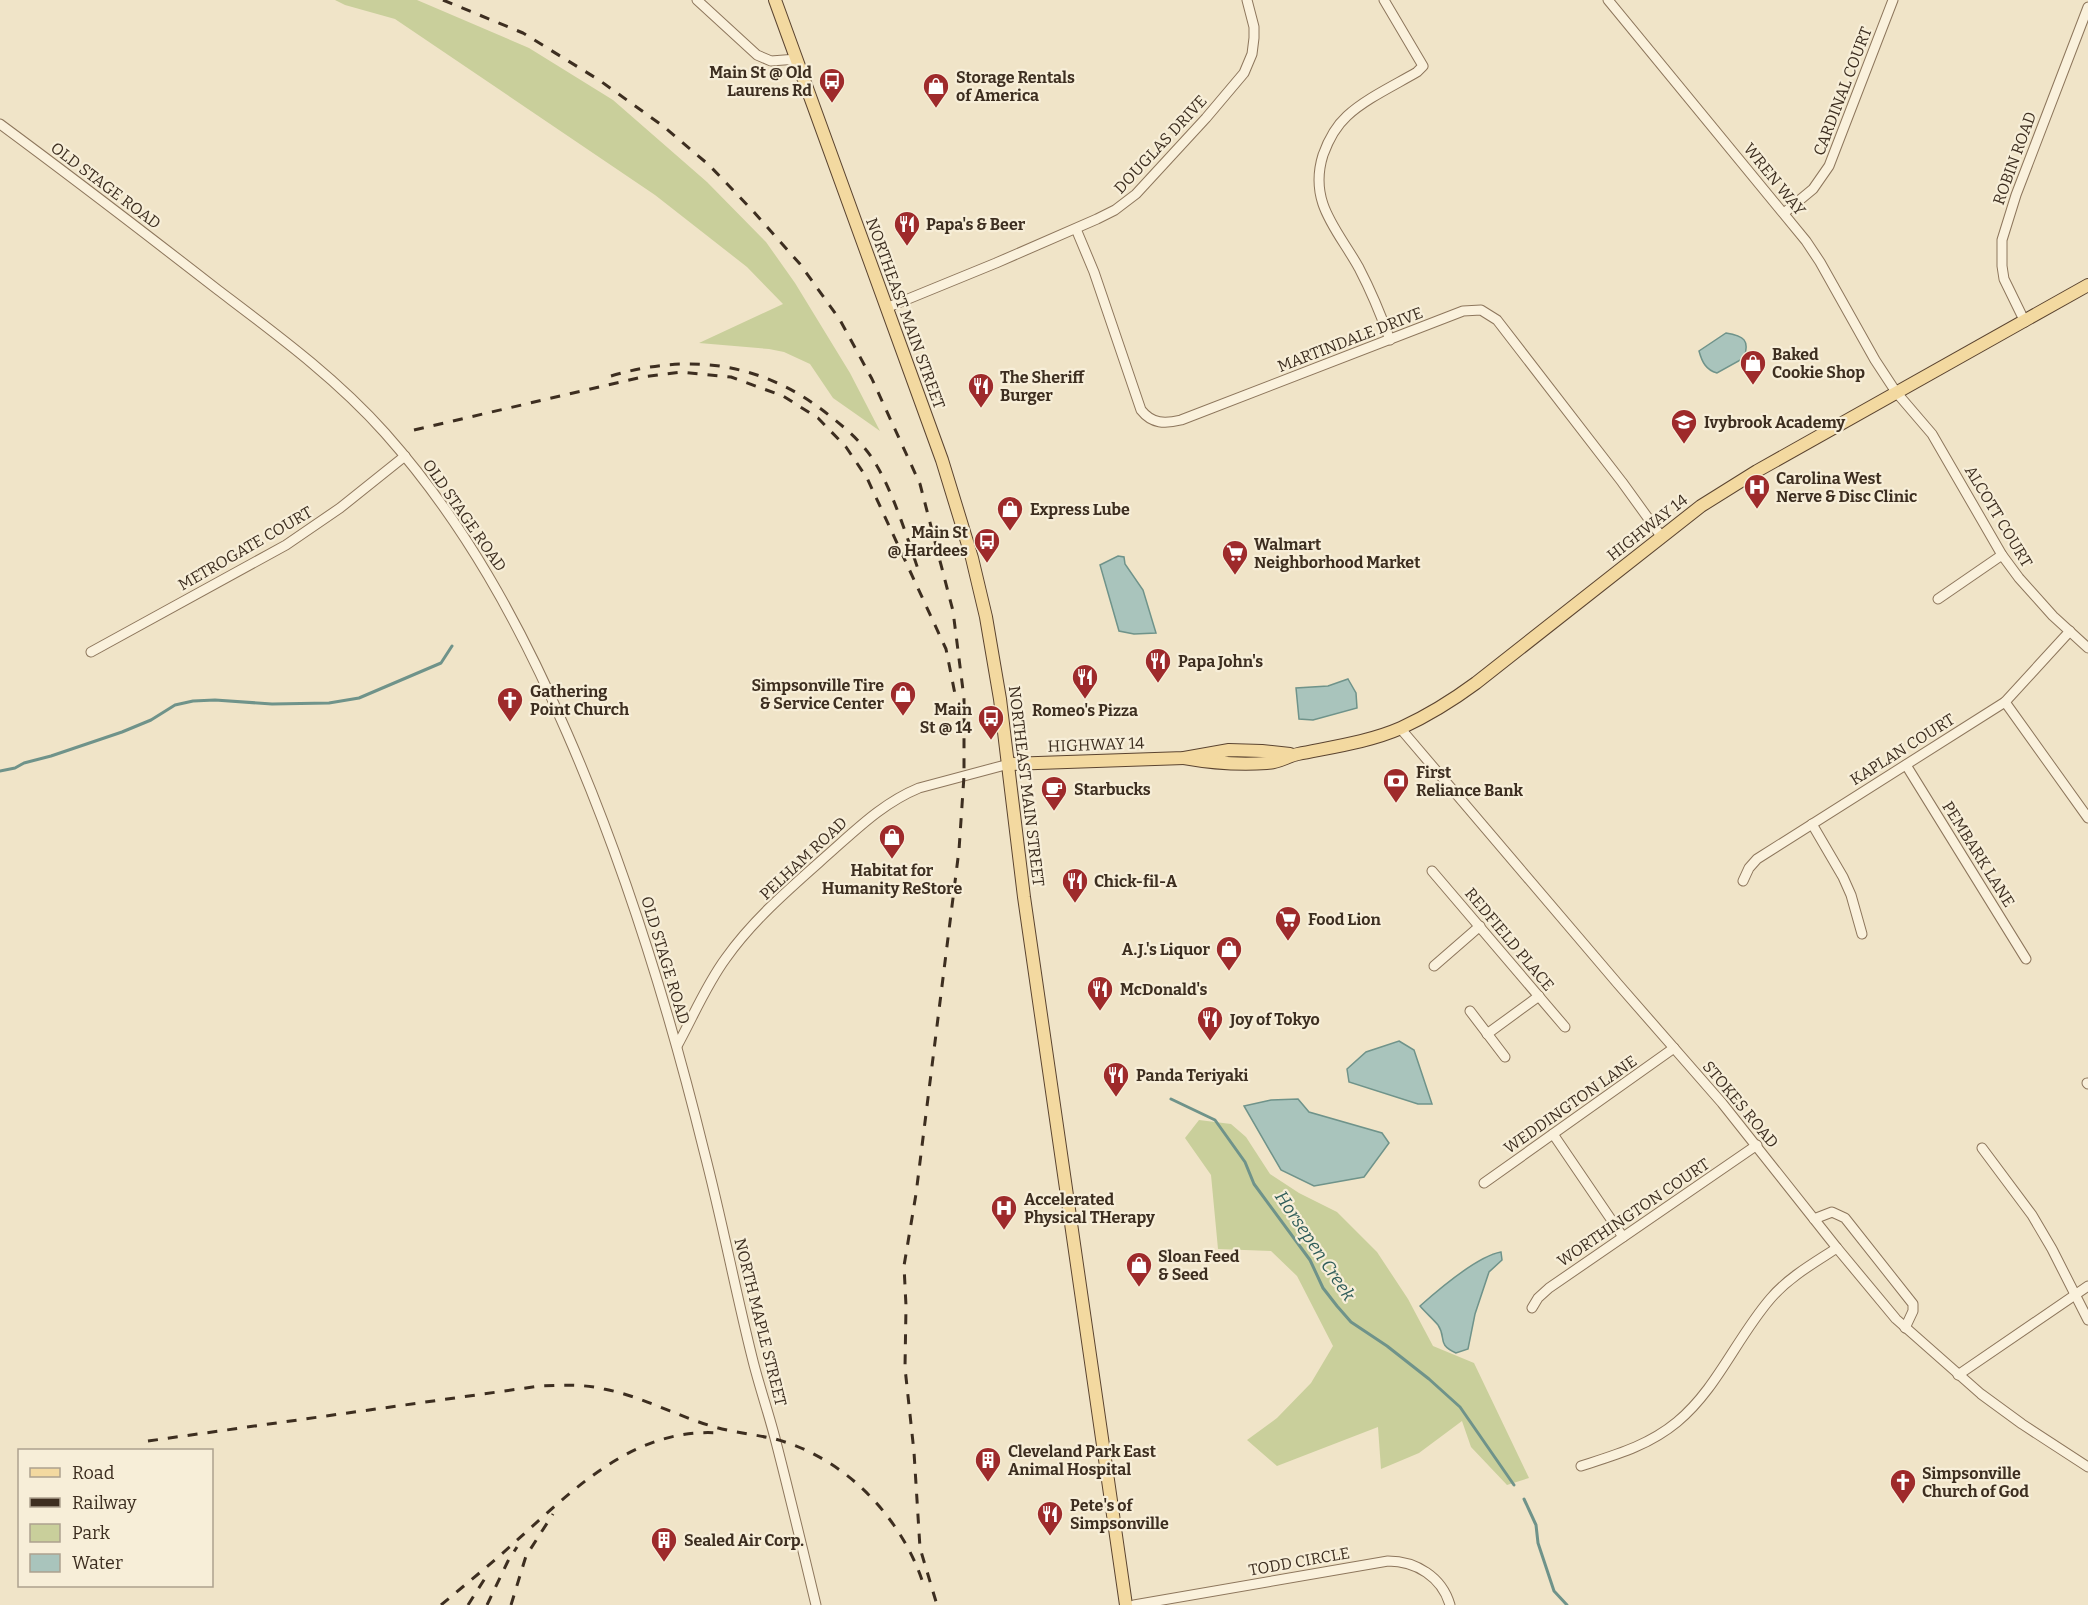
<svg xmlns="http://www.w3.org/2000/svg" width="2088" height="1605" viewBox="0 0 2088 1605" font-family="Bitter,serif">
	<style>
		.green { fill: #c9cf9b }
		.water { fill: #a9c4bc; stroke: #6f938a; stroke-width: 1.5 }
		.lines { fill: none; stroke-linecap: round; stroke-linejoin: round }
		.stream { stroke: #6f938a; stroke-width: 3 }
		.minor-casing { stroke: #8d765c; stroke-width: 11 }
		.major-casing { stroke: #5b4430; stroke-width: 14 }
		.minor { stroke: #faf1dc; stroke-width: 9 }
		.major { stroke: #f3d9a0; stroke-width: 12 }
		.rail { stroke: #3d2e20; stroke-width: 3; stroke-dasharray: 10 10; stroke-linecap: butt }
		.labels { text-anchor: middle; stroke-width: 4.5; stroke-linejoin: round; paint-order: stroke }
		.poi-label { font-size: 16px; font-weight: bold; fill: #3d2e20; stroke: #f7eed8; text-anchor: start }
		.street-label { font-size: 16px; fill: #3d2e20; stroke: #f7eed8 }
		.water-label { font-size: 18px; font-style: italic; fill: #2f5d5a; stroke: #f7eed8 }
	</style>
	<rect width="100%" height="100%" fill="#f0e4c8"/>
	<g class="green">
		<path d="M335,0H417L529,48L613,100L707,182L766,242L795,283L850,373L880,431L833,398L810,364L784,352L769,349L699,343L783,304L747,267L655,195L395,19L345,5Z"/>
		<path d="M1199,1120L1231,1124L1246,1137L1270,1174L1299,1193L1337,1212L1377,1252L1408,1299L1433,1346L1474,1363L1529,1478L1507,1485L1471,1447L1462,1421L1419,1453L1381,1469L1378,1427L1277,1466L1247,1440L1277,1418L1311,1383L1333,1346L1297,1276L1271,1251L1218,1249L1211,1175L1185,1138Z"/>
	</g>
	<g class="water">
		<path d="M1726,333C1744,336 1750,340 1744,358L1717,373C1706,370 1702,362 1699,351Z"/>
		<path d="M1118,556L1124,557L1125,564L1143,590L1156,633L1134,634L1119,631L1100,565Z"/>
		<path d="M1348,679L1356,693L1357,708L1313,720L1299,719L1296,688L1328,686Z"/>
		<path d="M1399,1041L1414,1050L1432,1104H1418L1349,1082L1347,1069L1366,1052Z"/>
		<path d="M1298,1099L1309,1112L1382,1133L1389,1143L1364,1177L1314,1186L1281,1170L1244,1106L1271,1100Z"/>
		<path d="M1501,1252L1502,1260L1489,1272L1475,1314L1468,1349L1456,1353C1436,1344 1447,1338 1438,1325C1433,1319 1426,1313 1420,1306C1438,1290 1478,1256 1501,1252Z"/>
	</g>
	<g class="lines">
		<g class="stream">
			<path d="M0,771L15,768L24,763L51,756L122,732L151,720L175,705L193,701L215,700L272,704L329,703L359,698L441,663L452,646"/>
			<path d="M1171,1099L1215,1120L1245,1162L1254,1184L1310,1260L1323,1288L1337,1306L1351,1322L1387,1346L1429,1379L1460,1407L1514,1485"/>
			<path d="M1524,1499L1536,1525L1538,1543L1554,1591L1567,1605"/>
		</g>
		<g class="minor-casing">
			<g id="minor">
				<path d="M697,0L757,55L771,61L797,59"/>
				<path d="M1384,0L1423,66L1417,72C1395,85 1365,99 1347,116C1336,126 1328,141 1323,155C1308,203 1338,230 1359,268C1371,291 1381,315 1390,340"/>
				<path d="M1608,0L1806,241L1820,262L1875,360L1896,392L1932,434L2002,555L2019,578L2053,616L2088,648"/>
				<path d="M0,124C73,178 146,234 218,290C276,334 336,378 385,433C464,522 520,624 567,733C626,868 669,1009 704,1151C722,1220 735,1289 752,1357C759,1386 769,1414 776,1442C790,1496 803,1551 816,1605"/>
				<path d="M1784,213L1813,189L1829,166L1893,0"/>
				<path d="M1076,229L1094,272L1141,410C1152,424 1165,424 1181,420L1463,311L1481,310L1497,320L1622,482L1661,536"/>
				<path d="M886,308L996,263L1097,219L1115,210L1136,194L1206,118L1244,73L1252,54L1254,38V27L1247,0"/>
				<path d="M2025,322L2004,279L2002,266V240L2016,195L2088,7"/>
				<path d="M1938,599L2002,555"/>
				<path d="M91,652L286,545L340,508L405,456"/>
				<path d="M2005,702L2088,818"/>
				<path d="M1400,728L1618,984L1722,1103L1837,1248L1896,1319L1981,1394L2022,1424L2088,1467"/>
				<path d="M1906,765L2026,959"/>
				<path d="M1812,824L1843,877L1851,895L1862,934"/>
				<path d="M1432,871L1565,1027"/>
				<path d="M1743,881L1749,868L1757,859L2005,702L2070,631"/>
				<path d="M1434,966L1480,926"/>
				<path d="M1470,1011L1505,1057"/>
				<path d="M1487,1034L1539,996"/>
				<path d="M677,1046C693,1017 706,985 726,958C755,917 796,883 833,850C860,826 885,802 919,788L1009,764"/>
				<path d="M2087,1083L2088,1084"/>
				<path d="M1553,1134L1623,1237"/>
				<path d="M1982,1148L2032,1215L2052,1249L2088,1320"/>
				<path d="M1484,1183L1674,1048"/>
				<path d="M1814,1219L1832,1212L1845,1218L1913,1304V1311L1905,1328"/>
				<path d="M1532,1308L1538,1298L1549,1288L1757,1145"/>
				<path d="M1958,1375L2088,1286"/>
				<path d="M1581,1466C1615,1455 1648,1446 1677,1422C1717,1389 1737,1337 1771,1298C1789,1277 1814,1263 1837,1248"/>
				<path d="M1134,1605L1388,1561C1416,1561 1442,1577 1450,1605"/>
			</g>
		</g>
		<g class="major-casing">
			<g id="major">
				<path d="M775,0L942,460L972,558L986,617L1000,699L1024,897L1126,1605"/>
				<path d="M1184,758C1212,763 1239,765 1267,763C1278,763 1288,756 1298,754C1332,747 1369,742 1401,728C1427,716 1453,700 1476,683L1701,506L1757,471L2088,285"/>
				<path d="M1009,764L1184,758L1229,750L1262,751L1290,754"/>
			</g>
		</g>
		<use href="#minor" class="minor"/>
		<use href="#major" class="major"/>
		<g class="rail">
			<path d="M443,0L523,33L599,80L663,126L709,165L753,211L800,264L840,320L872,379L920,484L953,611L964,698V776L959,850L916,1194L904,1266L906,1306L905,1368L914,1452L920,1548L937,1605"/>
			<path d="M611,376C691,352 765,363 830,416C848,430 866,446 877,466C894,495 908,540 919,572"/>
			<path d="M414,430L642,377L681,372L731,377L783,396L818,418L846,447L867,478L946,649L956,699"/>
			<path d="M148,1441L540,1386C562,1385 583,1384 604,1389C640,1396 673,1414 708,1425C730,1432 753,1434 775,1439C843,1457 899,1514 922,1580"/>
			<path d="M441,1605C466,1584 491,1564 515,1542C573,1490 634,1427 719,1433"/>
			<path d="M468,1605L489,1572"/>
			<path d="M487,1605L508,1561L517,1547"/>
			<path d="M511,1605L526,1556L553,1514"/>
		</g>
	</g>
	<defs>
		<g id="bus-pin" transform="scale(1.35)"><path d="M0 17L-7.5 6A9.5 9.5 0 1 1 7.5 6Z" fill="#9e2a2b" stroke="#f7eed8"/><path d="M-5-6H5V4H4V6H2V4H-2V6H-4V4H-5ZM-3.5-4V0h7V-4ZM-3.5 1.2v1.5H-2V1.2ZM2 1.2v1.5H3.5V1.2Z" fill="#fff"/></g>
		<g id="shop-pin" transform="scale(1.35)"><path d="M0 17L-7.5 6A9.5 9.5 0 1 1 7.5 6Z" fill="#9e2a2b" stroke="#f7eed8"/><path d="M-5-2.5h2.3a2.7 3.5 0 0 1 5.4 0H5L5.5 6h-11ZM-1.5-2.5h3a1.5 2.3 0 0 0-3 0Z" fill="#fff"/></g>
		<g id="restaurant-pin" transform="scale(1.35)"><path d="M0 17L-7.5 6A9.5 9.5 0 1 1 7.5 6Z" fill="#9e2a2b" stroke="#f7eed8"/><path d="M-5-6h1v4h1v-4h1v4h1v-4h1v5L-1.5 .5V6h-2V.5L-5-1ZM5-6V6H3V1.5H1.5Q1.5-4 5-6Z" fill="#fff"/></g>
		<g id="school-pin" transform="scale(1.35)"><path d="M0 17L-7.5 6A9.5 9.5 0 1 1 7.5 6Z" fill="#9e2a2b" stroke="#f7eed8"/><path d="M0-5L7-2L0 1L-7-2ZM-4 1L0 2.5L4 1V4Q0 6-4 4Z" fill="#fff"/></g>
		<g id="hospital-pin" transform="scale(1.35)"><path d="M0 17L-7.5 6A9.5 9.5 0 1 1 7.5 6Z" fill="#9e2a2b" stroke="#f7eed8"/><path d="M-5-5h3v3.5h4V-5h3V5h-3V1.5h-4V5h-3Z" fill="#fff"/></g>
		<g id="supermarket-pin" transform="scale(1.35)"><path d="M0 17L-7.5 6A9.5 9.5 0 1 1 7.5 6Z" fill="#9e2a2b" stroke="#f7eed8"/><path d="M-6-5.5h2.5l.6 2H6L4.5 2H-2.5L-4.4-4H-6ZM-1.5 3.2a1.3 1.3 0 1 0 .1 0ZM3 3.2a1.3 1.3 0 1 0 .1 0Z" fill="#fff"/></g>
		<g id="church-pin" transform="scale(1.35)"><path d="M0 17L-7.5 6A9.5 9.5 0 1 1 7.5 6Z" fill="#9e2a2b" stroke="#f7eed8"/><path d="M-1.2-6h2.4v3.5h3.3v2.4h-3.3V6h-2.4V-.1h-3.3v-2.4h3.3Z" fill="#fff"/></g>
		<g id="bank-pin" transform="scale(1.35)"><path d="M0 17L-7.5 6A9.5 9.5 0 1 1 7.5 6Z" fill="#9e2a2b" stroke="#f7eed8"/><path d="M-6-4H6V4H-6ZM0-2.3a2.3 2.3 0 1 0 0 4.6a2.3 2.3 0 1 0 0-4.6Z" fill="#fff"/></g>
		<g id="cafe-pin" transform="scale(1.35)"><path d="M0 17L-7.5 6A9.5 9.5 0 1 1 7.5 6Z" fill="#9e2a2b" stroke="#f7eed8"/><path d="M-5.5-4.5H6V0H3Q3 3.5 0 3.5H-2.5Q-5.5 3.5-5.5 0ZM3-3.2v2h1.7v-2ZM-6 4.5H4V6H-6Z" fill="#fff"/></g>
		<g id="building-pin" transform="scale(1.35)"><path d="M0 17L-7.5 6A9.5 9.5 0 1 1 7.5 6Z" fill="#9e2a2b" stroke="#f7eed8"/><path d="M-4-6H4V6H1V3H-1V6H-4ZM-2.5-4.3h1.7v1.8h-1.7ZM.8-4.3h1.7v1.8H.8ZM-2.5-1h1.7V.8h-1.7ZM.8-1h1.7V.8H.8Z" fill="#fff"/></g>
	</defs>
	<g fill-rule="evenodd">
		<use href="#bus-pin" x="832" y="81"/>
		<use href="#shop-pin" x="936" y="86"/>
		<use href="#restaurant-pin" x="907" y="224"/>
		<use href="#shop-pin" x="1753" y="363"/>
		<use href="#restaurant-pin" x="981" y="386"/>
		<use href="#school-pin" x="1684" y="422"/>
		<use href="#hospital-pin" x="1757" y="487"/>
		<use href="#shop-pin" x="1010" y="509"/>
		<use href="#bus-pin" x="987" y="541"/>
		<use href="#supermarket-pin" x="1235" y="553"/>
		<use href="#restaurant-pin" x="1158" y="661"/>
		<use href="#restaurant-pin" x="1085" y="677"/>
		<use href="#shop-pin" x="903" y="694"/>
		<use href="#church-pin" x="510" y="700"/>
		<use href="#bus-pin" x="991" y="718"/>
		<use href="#bank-pin" x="1396" y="781"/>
		<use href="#cafe-pin" x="1054" y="789"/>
		<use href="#shop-pin" x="892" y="837"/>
		<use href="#restaurant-pin" x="1075" y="881"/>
		<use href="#supermarket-pin" x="1288" y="919"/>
		<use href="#shop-pin" x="1229" y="949"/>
		<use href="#restaurant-pin" x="1100" y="989"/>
		<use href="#restaurant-pin" x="1210" y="1019"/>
		<use href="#restaurant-pin" x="1116" y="1075"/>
		<use href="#hospital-pin" x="1004" y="1208"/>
		<use href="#shop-pin" x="1139" y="1265"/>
		<use href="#building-pin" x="988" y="1460"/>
		<use href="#church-pin" x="1903" y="1482"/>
		<use href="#restaurant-pin" x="1050" y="1514"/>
		<use href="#building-pin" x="664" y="1540"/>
	</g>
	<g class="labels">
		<g class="poi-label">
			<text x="812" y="78" text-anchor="end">Main St @ Old<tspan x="812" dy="18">Laurens Rd</tspan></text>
			<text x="956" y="83">Storage Rentals<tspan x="956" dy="18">of America</tspan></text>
			<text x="926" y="230">Papa's &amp; Beer</text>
			<text x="1772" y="360">Baked<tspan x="1772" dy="18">Cookie Shop</tspan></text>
			<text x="1000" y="383">The Sheriff<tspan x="1000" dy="18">Burger</tspan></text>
			<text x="1704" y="428">Ivybrook Academy</text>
			<text x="1776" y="484">Carolina West<tspan x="1776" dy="18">Nerve &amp; Disc Clinic</tspan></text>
			<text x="1030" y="515">Express Lube</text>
			<text x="968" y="538" text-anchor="end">Main St<tspan x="968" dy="18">@ Hardees</tspan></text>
			<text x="1254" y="550">Walmart<tspan x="1254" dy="18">Neighborhood Market</tspan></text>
			<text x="1178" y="667">Papa John's</text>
			<text x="884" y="691" text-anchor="end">Simpsonville Tire<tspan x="884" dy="18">&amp; Service Center</tspan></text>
			<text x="530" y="697">Gathering<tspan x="530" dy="18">Point Church</tspan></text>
			<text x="972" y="715" text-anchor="end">Main<tspan x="972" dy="18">St @ 14</tspan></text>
			<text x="1085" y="716" text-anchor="middle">Romeo's Pizza</text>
			<text x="1416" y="778">First<tspan x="1416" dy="18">Reliance Bank</tspan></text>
			<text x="1074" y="795">Starbucks</text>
			<text x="892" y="876" text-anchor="middle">Habitat for<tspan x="892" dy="18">Humanity ReStore</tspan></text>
			<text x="1094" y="887">Chick-fil-A</text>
			<text x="1308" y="925">Food Lion</text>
			<text x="1210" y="955" text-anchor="end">A.J.'s Liquor</text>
			<text x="1120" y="995">McDonald's</text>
			<text x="1230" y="1025">Joy of Tokyo</text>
			<text x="1136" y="1081">Panda Teriyaki</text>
			<text x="1024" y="1205">Accelerated<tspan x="1024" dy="18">Physical THerapy</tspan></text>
			<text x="1158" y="1262">Sloan Feed<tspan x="1158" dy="18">&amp; Seed</tspan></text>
			<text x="1008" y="1457">Cleveland Park East<tspan x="1008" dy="18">Animal Hospital</tspan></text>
			<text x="1922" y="1479">Simpsonville<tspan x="1922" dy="18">Church of God</tspan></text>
			<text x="1070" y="1511">Pete's of<tspan x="1070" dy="18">Simpsonville</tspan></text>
			<text x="684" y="1546">Sealed Air Corp.</text>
		</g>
		<g class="street-label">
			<text transform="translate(1842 91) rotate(-69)" y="6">CARDINAL COURT</text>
			<text transform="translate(1160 144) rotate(-47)" y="6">DOUGLAS DRIVE</text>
			<text transform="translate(2014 158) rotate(-70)" y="6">ROBIN ROAD</text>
			<text transform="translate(1775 179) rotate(51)" y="6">WREN WAY</text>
			<text transform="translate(106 185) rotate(37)" y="6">OLD STAGE ROAD</text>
			<text transform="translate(906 313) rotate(70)" y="6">NORTHEAST MAIN STREET</text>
			<text transform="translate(1350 339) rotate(-21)" y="6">MARTINDALE DRIVE</text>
			<text transform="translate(465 515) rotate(55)" y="6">OLD STAGE ROAD</text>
			<text transform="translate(1999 516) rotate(59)" y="6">ALCOTT COURT</text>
			<text transform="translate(1647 527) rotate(-38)" y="6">HIGHWAY 14</text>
			<text transform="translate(245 548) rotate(-30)" y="6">METROGATE COURT</text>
			<text transform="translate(1096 744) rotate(-2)" y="6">HIGHWAY 14</text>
			<text transform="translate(1902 749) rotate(-32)" y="6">KAPLAN COURT</text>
			<text transform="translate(1027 786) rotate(83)" y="6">NORTHEAST MAIN STREET</text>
			<text transform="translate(1979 854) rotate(58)" y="6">PEMBARK LANE</text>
			<text transform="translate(803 858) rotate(-43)" y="6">PELHAM ROAD</text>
			<text transform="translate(1510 939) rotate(50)" y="6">REDFIELD PLACE</text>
			<text transform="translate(666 960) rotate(73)" y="6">OLD STAGE ROAD</text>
			<text transform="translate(1570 1104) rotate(-35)" y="6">WEDDINGTON LANE</text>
			<text transform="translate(1741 1104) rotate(50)" y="6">STOKES ROAD</text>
			<text transform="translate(1633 1212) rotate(-34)" y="6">WORTHINGTON COURT</text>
			<text transform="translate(761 1322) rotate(76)" y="6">NORTH MAPLE STREET</text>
			<text transform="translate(1299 1561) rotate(-10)" y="6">TODD CIRCLE</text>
		</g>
		<g class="water-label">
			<text transform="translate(1315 1246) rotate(56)" y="6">Horsepen Creek</text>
		</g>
	</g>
	<rect x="18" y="1449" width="195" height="138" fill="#f7eed8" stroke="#ada18e" stroke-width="1.5"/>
	<rect x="30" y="1468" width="30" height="9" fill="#f3d9a0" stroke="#ada18e" stroke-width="1.5"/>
	<text x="72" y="1479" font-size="18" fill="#3d2e20">Road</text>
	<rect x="30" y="1498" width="30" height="9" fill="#3d2e20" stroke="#ada18e" stroke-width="1.5"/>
	<text x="72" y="1509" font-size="18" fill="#3d2e20">Railway</text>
	<rect x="30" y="1524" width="30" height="18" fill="#c9cf9b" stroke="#ada18e" stroke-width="1.5"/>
	<text x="72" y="1539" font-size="18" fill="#3d2e20">Park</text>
	<rect x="30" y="1554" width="30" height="18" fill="#a9c4bc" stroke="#ada18e" stroke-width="1.5"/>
	<text x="72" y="1569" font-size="18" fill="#3d2e20">Water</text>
</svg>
